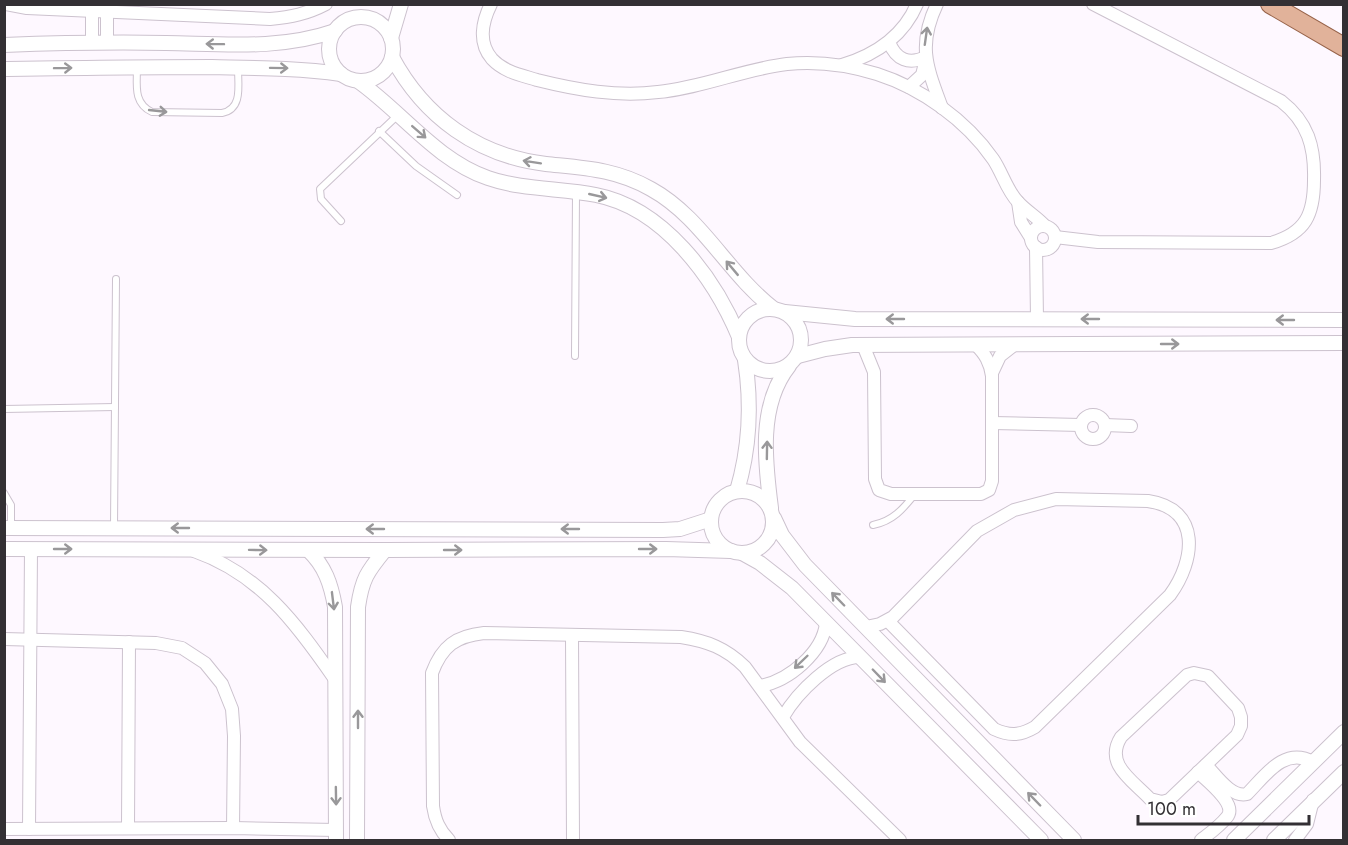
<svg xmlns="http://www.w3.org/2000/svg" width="1348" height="845" viewBox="0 0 1348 845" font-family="Jost,sans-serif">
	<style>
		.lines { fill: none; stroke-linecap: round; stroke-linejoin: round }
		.service-casing { stroke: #ccc2ce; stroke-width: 8 }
		.minor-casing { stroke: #ccc2ce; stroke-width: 14 }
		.tertiary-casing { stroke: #ccc2ce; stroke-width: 16 }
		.primary-casing { stroke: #97634a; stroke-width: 20 }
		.service { stroke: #fff; stroke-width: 6 }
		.minor { stroke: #fff; stroke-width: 12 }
		.tertiary { stroke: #fff; stroke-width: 14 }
		.primary { stroke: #e1b29a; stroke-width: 18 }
		.oneway { stroke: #99989a }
	</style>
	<rect width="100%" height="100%" fill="#fef8ff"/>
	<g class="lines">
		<g class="service-casing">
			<g id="service">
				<path d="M137,67C137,85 133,103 152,112L222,113C243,109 238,85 238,69"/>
				<path d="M379,131L416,166L457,195"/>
				<path d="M341,221L321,199L320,189L398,115"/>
				<path d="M575,356L576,192"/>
				<path d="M4,409L115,407"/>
				<path d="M4,493L11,505V527"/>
				<path d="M873,525C893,521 903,509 915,494"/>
				<path d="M114,527L116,279"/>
			</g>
		</g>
		<g class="minor-casing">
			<g id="minor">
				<path d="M6,4L27,8L270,19C291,17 307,14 326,4"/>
				<path d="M491,4C482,22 478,43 492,59C504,72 521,75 537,80C577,90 617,97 658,92C702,88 744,69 787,64C817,61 848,65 877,74C921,88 966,120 993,159C1002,172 1007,191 1018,202C1026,211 1037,217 1045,226"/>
				<path d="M937,4C917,46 927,67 942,108"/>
				<path d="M92,42V6"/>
				<path d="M107,42V4"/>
				<path d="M889,42C896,60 909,65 926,57"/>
				<path d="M842,65C875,55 903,37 917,4"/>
				<path d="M909,87L922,75L926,59"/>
				<path d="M1018,202L1021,222L1031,238"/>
				<circle cx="1043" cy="238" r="12"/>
				<path d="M1055,237L1098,242L1271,243C1306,233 1314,214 1314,180C1315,147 1308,122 1281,101L1093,4"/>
				<path d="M1036,247L1037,319"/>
				<path d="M863,345L874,372L875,479L879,490L891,494H981L989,490L992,481V376C990,362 985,354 976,345"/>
				<path d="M992,373L1000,356L1014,345"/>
				<circle cx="1093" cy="427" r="12"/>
				<path d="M992,423L1081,425"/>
				<path d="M1105,425L1131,426"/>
				<path d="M194,551C260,574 296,623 334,678"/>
				<path d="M866,627L880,624L893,617L977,531L1014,510L1056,499L1148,501C1202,509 1195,561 1170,595L1035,727C1020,736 1009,736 994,729L890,623"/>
				<path d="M572,636L573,840"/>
				<path d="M4,639L156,643L182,648L205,663L222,684L232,709L234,736L233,828"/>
				<path d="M1194,673L1208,676L1238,708L1241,717V726L1237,735L1169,800L1162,802L1150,799C1132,780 1104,764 1121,737L1187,675Z"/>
				<path d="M760,686C789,681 823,652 826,623"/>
				<path d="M783,717C797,693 832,657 860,657"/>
				<path d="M1206,765C1216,775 1231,798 1247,794C1265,776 1284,746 1313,762"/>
				<path d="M1198,772C1207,781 1238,804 1227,817C1220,826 1210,833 1201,840"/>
				<path d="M128,828L129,642"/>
				<path d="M4,829L233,828L336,830"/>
				<path d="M29,829L31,549"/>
				<path d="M449,840C439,830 435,820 433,806L432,673C442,646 456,636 484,633L681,637C707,641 726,648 745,667L800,742L900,840"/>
				<path d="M1295,840L1307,824L1313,800"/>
			</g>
		</g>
		<g class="tertiary-casing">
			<g id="tertiary">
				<circle cx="361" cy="49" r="32"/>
				<path d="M391,38L401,4"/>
				<path d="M4,45C58,43 112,42 166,43C224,44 280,50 335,31"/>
				<path d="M392,57C424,117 478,156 546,164C584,168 616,169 651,189C702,217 728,274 774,309"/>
				<path d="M4,69C74,68 143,67 212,67C255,68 298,68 341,74"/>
				<path d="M358,81C402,112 436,160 488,178C522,190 561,188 596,195C663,208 714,277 739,337"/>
				<circle cx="770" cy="340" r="31"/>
				<path d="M785,312L855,319L1344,320"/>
				<path d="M798,356L825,349L852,345L1344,343"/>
				<circle cx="742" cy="522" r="31"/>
				<path d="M737,491C750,447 752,405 745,360"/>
				<path d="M771,508C765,462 758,405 789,366"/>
				<path d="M774,518L782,535L805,565L1074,840"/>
				<path d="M4,528L663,530L680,529L711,519"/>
				<path d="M4,549L385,550L666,549L731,551"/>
				<path d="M308,550C325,566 331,584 335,607L336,840"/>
				<path d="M742,553L760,563L792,588L1041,840"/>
				<path d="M357,840L358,607C362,579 367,572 385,550"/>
				<path d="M1234,840L1344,732"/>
				<path d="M1274,840L1344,772"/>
			</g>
		</g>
		<g class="primary-casing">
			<path id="primary" d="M1270,4L1344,47"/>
		</g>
		<use href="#service" class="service"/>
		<use href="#minor" class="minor"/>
		<use href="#tertiary" class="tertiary"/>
		<use href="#primary" class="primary"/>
	</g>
	<defs><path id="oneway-shaft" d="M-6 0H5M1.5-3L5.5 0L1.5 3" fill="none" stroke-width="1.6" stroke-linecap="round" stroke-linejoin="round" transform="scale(1.5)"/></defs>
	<g class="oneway">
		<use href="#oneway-shaft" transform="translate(926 36) rotate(-82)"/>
		<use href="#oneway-shaft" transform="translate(215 44) rotate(-179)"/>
		<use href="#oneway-shaft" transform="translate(63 68) rotate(-1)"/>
		<use href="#oneway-shaft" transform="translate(279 68) rotate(1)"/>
		<use href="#oneway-shaft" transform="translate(158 111) rotate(6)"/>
		<use href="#oneway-shaft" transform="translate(419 132) rotate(41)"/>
		<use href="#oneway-shaft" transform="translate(532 162) rotate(-171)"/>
		<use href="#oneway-shaft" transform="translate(598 196) rotate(13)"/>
		<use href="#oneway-shaft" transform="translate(732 268) rotate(-130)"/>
		<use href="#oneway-shaft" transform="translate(895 319) rotate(-180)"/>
		<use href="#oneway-shaft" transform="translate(1090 319) rotate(-180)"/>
		<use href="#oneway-shaft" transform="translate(1285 320) rotate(-180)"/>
		<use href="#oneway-shaft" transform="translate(1170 344)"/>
		<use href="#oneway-shaft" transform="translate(767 450) rotate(-89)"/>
		<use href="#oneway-shaft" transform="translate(180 528) rotate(-180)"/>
		<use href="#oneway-shaft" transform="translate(375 529) rotate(-180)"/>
		<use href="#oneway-shaft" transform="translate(570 529) rotate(-180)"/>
		<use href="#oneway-shaft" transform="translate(63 549)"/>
		<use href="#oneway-shaft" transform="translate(648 549)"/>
		<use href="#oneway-shaft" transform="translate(258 550) rotate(1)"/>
		<use href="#oneway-shaft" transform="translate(453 550)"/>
		<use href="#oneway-shaft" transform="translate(838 599) rotate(-134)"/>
		<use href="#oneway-shaft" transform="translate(333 601) rotate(83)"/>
		<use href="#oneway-shaft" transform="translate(801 662) rotate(136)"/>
		<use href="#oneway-shaft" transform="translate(879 676) rotate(46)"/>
		<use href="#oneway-shaft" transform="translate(358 719) rotate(-90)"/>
		<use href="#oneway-shaft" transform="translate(336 796) rotate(89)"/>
		<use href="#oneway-shaft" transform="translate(1034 799) rotate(-134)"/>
	</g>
	<rect width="1348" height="845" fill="none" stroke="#333034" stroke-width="12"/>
	<path d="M1138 815v9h171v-9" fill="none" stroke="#333034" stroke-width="3"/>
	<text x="1147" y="815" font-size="18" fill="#333034" stroke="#ffffff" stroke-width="4.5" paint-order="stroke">100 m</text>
</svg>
